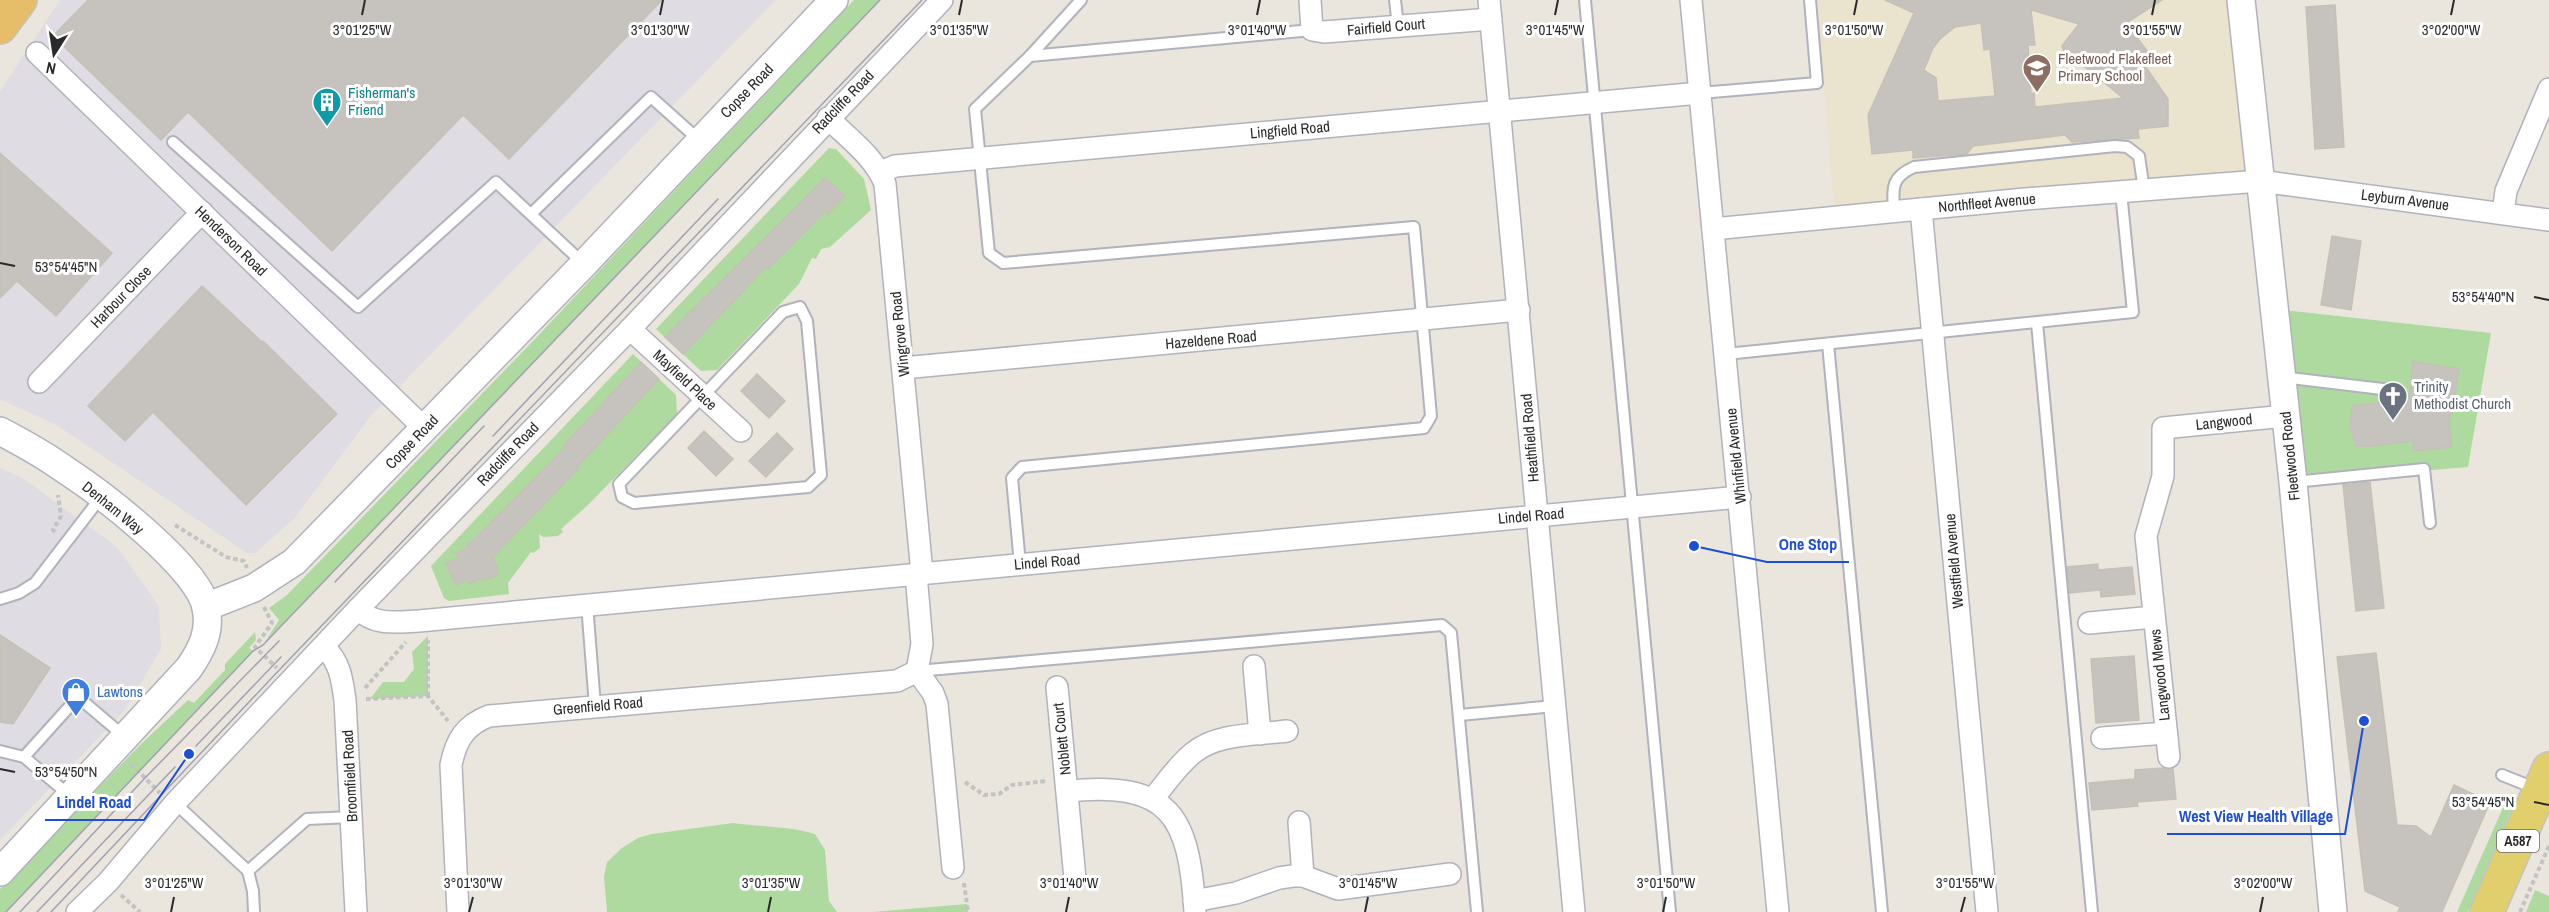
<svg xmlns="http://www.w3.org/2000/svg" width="2549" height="912" viewBox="0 0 2549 912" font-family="'Archivo Narrow',sans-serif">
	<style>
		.industrial { fill: #dfdde3 }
		.education { fill: #eae3ce }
		.green { fill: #aedaa0 }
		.building { fill: #c6c2bd; stroke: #c5c1b7; stroke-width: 1.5; fill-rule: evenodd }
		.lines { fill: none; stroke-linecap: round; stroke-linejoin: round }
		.service-casing { stroke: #b1b2bc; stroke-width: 14 }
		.minor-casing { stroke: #b1b2bc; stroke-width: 24 }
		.tertiary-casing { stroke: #b1b2bc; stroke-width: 30 }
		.primary-casing { stroke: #c3c3c3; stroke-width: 36 }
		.trunk-casing { stroke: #c3c3c3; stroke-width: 36 }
		.path { stroke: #c3c3c3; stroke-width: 4; stroke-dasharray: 4.5 3; stroke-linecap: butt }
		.service { stroke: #fff; stroke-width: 10 }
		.minor { stroke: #fff; stroke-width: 21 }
		.tertiary { stroke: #fff; stroke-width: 27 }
		.primary { stroke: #e0cf6c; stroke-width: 33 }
		.trunk { stroke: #e6be6a; stroke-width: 33 }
		.tram { stroke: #a1a1b2; stroke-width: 1.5 }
		.ticks { fill: none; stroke: #2a2a2a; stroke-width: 2 }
		.labels { text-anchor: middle; stroke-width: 6; stroke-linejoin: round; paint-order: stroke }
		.shield { fill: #fff; stroke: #6a6a6a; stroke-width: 1.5 }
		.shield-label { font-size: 14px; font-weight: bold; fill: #2a2a2a }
		.street-label { font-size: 15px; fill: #2a2a2a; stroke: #fff }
		.education-label { font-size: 15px; fill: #785e54; stroke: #fff; text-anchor: start }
		.culture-label { font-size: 15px; fill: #0d838f; stroke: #fff; text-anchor: start }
		.worship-label { font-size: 15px; fill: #5b616d; stroke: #fff; text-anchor: start }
		.shop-label { font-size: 15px; fill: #366cbe; stroke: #fff; text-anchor: start }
		.ticks-label { font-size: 15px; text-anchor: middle; fill: #2a2a2a; stroke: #fff; stroke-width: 6; stroke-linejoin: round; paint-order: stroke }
		.leader { fill: none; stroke: #1d4ed8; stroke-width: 2 }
		.callout-dot { fill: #1d4ed8; stroke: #fff; stroke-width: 2 }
		.callout-label { font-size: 16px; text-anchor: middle; font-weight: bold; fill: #1d4ed8; stroke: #fff; stroke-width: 6; stroke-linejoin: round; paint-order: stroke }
	</style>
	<rect width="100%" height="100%" fill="#eae6dd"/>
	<g class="industrial">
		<path d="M60,0H776L370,417L294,519L255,553H247L58,426L0,399V91Z"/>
		<path d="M0,468L24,479L117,547L159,606L161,649L124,711L0,840Z"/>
	</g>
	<path class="education" d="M1816,0H2241L2260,181L1835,217Z"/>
	<g class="green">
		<path d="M854,0H880L263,645L279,620L269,608L287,595L535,339Z"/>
		<path d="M829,148L836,149L864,179L871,210L830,247L821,249L816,259L812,258L799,284L717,370L701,371L656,329Z"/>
		<path d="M2274,309L2491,333L2468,467L2293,482Z"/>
		<path d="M633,354L676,395L677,414L587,506L561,529L563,532L558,536L543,537L539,534L540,548L533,553L531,552L508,583L509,594L449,601L444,598L431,566Z"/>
		<path d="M255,632L256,640L249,648L253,651L252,653L6,912H0V889L142,743L188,700L194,703L225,670V664Z"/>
		<path d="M428,636V696L370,699L383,682H404L414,669L412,652Z"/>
		<path d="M2509,794L2514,804L2468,912H2457Z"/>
		<path d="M733,823C761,827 789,826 815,834L825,850L829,901L837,912H607L604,877L607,862L622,848L638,838L652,834Z"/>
		<path d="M2535,890L2549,896V912H2526Z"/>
		<path d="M967,904L968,912H872Z"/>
	</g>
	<g class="building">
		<path d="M88,0H662L509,159L463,115L332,251L188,112L161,140L53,36Z"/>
		<path d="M1885,0H2162L2126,23L2154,60L2145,66L2168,99V126L2138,129L2139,138L2072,142L2065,135L1973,146L1967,154L1913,158V150L1872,154L1868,115L1914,13ZM2031,10L2079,24L2062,46L2065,56L2072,62L2080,63L2123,98L2035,107L2034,93L2031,94L2028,45H2035ZM1981,23L1984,50L1990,49L1995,96L1938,101L1936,78L1924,70L1933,48L1940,39L1955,27Z"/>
		<path d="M2335,5L2344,147L2315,149L2306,7Z"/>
		<path d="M0,153L112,253L56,316L17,281L0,298Z"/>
		<path d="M825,178L845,196L828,214L825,211L768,269L766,267L683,354L665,337Z"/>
		<path d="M2332,236L2361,241L2351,310L2321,305Z"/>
		<path d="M202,286L262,342L263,341L337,414L246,505L153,412L125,441L88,406Z"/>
		<path d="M2413,361L2459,369L2449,424L2452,447L2414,451L2413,441L2373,446H2356L2350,427L2352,406L2409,399Z"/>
		<path d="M641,362L659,379L577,467L579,468L493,557L498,570L496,571L498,575L482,581L480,579L469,584L467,580L456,585L446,563L459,558L456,553L468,548L467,544L473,541L565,447L563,446Z"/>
		<path d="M757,374L785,401L769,418L741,391Z"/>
		<path d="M704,431L733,459L716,476L688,448Z"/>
		<path d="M777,433L793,449L766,477L749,461Z"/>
		<path d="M2370,482L2384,608L2356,611L2343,485Z"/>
		<path d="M2098,564V570L2132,567L2135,594L2101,597L2100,590L2070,593L2067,567Z"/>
		<path d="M0,635L50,668L13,724L0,722Z"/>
		<path d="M2376,653L2397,825L2416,826L2431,837L2454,785L2490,802L2442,912H2398L2400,907L2365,891L2337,657Z"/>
		<path d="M2134,656L2139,720L2096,723L2091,659Z"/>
		<path d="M2163,768L2173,769L2176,799L2137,802L2138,806L2092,810L2089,783L2135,779V770Z"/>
	</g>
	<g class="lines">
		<g class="service-casing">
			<g id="service">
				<path d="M1395,0L1398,26"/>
				<path d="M1585,0L1670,912"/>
				<path d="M1030,56L1312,30"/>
				<path d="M1700,93L1817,83L1810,0"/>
				<path d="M173,142L358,307L496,182L584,264"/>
				<path d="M1894,212C1893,188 1890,178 1914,167L2115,146L2127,147L2139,156L2144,190"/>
				<path d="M531,214L651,97L699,140"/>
				<path d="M800,307L807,321L821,475L808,487L634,503L622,497L619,484L783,312Z"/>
				<path d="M2037,323L2092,912"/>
				<path d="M1828,344L1882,912"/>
				<path d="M1726,354L2133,312L2121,192"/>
				<path d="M2282,377L2399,391"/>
				<path d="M2294,482L2424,469L2430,523"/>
				<path d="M1020,564L1012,478L1022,467L1424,428L1431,416L1414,227L1003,263L989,253L975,109L1030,56L1081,0"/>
				<path d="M0,599L19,593L35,583L101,497"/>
				<path d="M587,604L595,706"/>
				<path d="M917,671L1442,625L1451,633L1477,912"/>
				<path d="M1460,715L1554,706"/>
				<path d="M0,751L24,757"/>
				<path d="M2502,775L2537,789"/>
				<path d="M69,795L24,757L78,697L125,737"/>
				<path d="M175,803L248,871L253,891L254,912"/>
				<path d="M248,871L307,819L352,817"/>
			</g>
		</g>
		<g class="minor-casing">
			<g id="minor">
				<path d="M1310,0L1312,30L1324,32L1491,19"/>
				<path d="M1489,0L1574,912"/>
				<path d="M1691,0L1778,912"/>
				<path d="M37,53L425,429"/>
				<path d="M828,118C848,138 875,157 885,184L922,573"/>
				<path d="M881,172L895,166L1700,93"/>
				<path d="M1921,209L1987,912"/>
				<path d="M2503,213L2506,191L2549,89"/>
				<path d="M1713,229L2025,199L2260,181L2549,220"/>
				<path d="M630,329L741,431"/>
				<path d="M903,368L1519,310"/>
				<path d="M39,382L202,212"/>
				<path d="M916,574L922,644L917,671"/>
				<path d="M358,609C375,626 396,622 419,621L1740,497"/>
				<path d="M2089,623L2154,617"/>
				<path d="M324,647C340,662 342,679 345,700L356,912"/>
				<path d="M1254,666L1260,734"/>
				<path d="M1057,687L1075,879"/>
				<path d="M2102,738L2166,733"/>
				<path d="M2169,757L2146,536L2163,476V428L2285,416"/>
				<path d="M1068,791C1171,781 1189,816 1195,912"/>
				<path d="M1153,799C1165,784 1177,766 1193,753C1217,733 1256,735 1287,731"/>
				<path d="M1299,822L1303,876"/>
				<path d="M1194,901L1236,893L1279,878L1293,876H1303L1338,889L1450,874"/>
				<path d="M77,912L108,882L175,803L358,609L630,329L942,0"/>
				<path d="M458,912L451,765C456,740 465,725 489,716L897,681L917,671L933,693L937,704L953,868"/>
			</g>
		</g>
		<g class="tertiary-casing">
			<g id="tertiary">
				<path d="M2241,0L2293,482L2333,912"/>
				<path d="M0,431C23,443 46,456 67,471C102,494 199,568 206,608C211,631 202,649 189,668L0,872"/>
				<path d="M206,607L254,588L294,562L584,264L834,0"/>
			</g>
		</g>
		<g class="primary-casing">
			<path id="primary" d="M2487,912L2549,769"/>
		</g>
		<g class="trunk-casing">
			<path id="trunk" d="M0,27L20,0"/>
		</g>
		<g class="path">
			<path d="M175,525L226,557L244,561L247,568"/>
			<path d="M55,532L53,530L61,516L58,495"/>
			<path d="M264,607L272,623L255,647L277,668"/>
			<path d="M365,688L406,642"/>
			<path d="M428,696V640"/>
			<path d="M366,699L428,696L448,721"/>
			<path d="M131,764L160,793"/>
			<path d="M965,782L984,795L999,794L1012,785L1046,781"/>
			<path d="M964,883L968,912"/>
			<path d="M121,895L140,912"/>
			<path d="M2520,912L2549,846"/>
		</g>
		<use href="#service" class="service"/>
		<use href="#minor" class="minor"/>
		<use href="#tertiary" class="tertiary"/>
		<use href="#primary" class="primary"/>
		<use href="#trunk" class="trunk"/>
		<g class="tram">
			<path d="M493,436L718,199"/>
			<path d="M335,582L484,426"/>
			<path d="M196,746L281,657"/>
			<path d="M6,912L253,651L263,645L880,0"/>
			<path d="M20,912L144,779L279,641"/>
			<path d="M37,912L175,767"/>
			<path d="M51,912L283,666L922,0"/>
		</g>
	</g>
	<path class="ticks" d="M362,15L365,0M660,15L663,0M959,15L962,0M1257,15L1260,0M1555,15L1558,0M1854,15L1857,0M2152,15L2155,0M2451,15L2454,0M0,263L15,266M2534,297L2549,300M0,769L15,772M2534,802L2549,805M171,912L174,897M469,912L473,897M768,912L771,897M1066,912L1069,897M1365,912L1368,897M1663,912L1666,897M1961,912L1965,897M2260,912L2263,897"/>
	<defs>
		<g id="school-pin" transform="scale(1.5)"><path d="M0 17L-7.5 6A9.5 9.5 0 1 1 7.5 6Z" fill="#8d6e63" stroke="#fff"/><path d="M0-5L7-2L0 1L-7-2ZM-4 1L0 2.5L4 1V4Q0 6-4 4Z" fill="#fff"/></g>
		<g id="building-pin" transform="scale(1.5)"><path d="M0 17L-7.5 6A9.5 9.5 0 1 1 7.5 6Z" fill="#0f9aa8" stroke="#fff"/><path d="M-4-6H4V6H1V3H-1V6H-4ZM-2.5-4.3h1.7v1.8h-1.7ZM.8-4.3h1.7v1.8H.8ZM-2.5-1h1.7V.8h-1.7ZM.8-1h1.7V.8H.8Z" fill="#fff"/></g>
		<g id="church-pin" transform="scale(1.5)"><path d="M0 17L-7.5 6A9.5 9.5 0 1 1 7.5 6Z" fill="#6b7280" stroke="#fff"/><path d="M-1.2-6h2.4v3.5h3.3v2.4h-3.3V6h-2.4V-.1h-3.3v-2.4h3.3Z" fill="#fff"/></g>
		<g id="shop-pin" transform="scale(1.5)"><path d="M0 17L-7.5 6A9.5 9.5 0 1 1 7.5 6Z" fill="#3f7fe0" stroke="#fff"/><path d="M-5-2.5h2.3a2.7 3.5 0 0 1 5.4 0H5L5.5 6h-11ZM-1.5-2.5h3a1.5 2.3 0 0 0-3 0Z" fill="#fff"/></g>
	</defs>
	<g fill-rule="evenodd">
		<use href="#school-pin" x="2037" y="68"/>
		<use href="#building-pin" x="327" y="102"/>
		<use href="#church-pin" x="2393" y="396"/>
		<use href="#shop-pin" x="76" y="692"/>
	</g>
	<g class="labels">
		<rect class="shield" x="2497" y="830" width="42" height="22" rx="4.5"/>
		<g class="shield-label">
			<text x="2518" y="846">A587</text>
		</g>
		<g class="street-label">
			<text transform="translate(1386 27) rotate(-5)" y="5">Fairfield Court</text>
			<text transform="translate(747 91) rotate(-46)" y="5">Copse Road</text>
			<text transform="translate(843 102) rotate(-46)" y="5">Radcliffe Road</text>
			<text transform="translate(1290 130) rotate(-5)" y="5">Lingfield Road</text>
			<text transform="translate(2405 200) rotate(7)" y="5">Leyburn Avenue</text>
			<text transform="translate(1987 203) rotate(-5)" y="5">Northfleet Avenue</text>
			<text transform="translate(231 241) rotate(44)" y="5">Henderson Road</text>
			<text transform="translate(121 297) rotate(-46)" y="5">Harbour Close</text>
			<text transform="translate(900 334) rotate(-96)" y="5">Wingrove Road</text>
			<text transform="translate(1211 340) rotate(-5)" y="5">Hazeldene Road</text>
			<text transform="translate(685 380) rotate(43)" y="5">Mayfield Place</text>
			<text transform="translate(2224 422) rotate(-6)" y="5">Langwood</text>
			<text transform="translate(1530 438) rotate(-95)" y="5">Heathfield Road</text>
			<text transform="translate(412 442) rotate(-46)" y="5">Copse Road</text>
			<text transform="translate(508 454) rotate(-46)" y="5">Radcliffe Road</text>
			<text transform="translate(1736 456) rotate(-96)" y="5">Whinfield Avenue</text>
			<text transform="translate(2290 456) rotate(-96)" y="5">Fleetwood Road</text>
			<text transform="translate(113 508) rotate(39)" y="5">Denham Way</text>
			<text transform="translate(1531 516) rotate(-5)" y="5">Lindel Road</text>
			<text transform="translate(1954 561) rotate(-95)" y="5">Westfield Avenue</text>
			<text transform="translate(1047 562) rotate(-5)" y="5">Lindel Road</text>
			<text transform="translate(2160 675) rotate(-96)" y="5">Langwood Mews</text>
			<text transform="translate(598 706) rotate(-5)" y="5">Greenfield Road</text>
			<text transform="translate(1062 739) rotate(-96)" y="5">Noblett Court</text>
			<text transform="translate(350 776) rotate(-93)" y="5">Broomfield Road</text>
		</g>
		<g class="education-label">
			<text x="2058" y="64">Fleetwood Flakefleet<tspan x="2058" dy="17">Primary School</tspan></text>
		</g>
		<g class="culture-label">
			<text x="348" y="98">Fisherman's<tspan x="348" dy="17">Friend</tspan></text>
		</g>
		<g class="worship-label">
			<text x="2414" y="392">Trinity<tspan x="2414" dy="17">Methodist Church</tspan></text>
		</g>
		<g class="shop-label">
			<text x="97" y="697">Lawtons</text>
		</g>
	</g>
	<g class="ticks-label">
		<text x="362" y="35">3°01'25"W</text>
		<text x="660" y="35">3°01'30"W</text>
		<text x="959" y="35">3°01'35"W</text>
		<text x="1257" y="35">3°01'40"W</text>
		<text x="1555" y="35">3°01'45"W</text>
		<text x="1854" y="35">3°01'50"W</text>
		<text x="2152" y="35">3°01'55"W</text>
		<text x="2451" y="35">3°02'00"W</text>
		<text x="66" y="272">53°54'45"N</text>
		<text x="2483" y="302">53°54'40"N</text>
		<text x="66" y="777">53°54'50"N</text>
		<text x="2483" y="807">53°54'45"N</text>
		<text x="174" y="888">3°01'25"W</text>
		<text x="473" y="888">3°01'30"W</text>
		<text x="771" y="888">3°01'35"W</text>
		<text x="1069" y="888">3°01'40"W</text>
		<text x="1368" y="888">3°01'45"W</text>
		<text x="1666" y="888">3°01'50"W</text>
		<text x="1965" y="888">3°01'55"W</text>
		<text x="2263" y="888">3°02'00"W</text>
	</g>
	<path class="leader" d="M1694 546L1767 562H1849M189 754L144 820H45M2364 721L2345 834H2167"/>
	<g class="callout-dot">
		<circle cx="1694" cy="546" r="6"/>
		<circle cx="189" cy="754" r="6"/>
		<circle cx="2364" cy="721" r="6"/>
	</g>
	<g class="callout-label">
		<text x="1808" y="550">One Stop</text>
		<text x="94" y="808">Lindel Road</text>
		<text x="2256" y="822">West View Health Village</text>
	</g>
	<g transform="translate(54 54) rotate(192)" stroke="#ffffff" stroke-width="4.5" paint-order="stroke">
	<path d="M0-4.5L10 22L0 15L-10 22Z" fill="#2a2a2a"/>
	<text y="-9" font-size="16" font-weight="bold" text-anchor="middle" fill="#2a2a2a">N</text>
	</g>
</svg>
